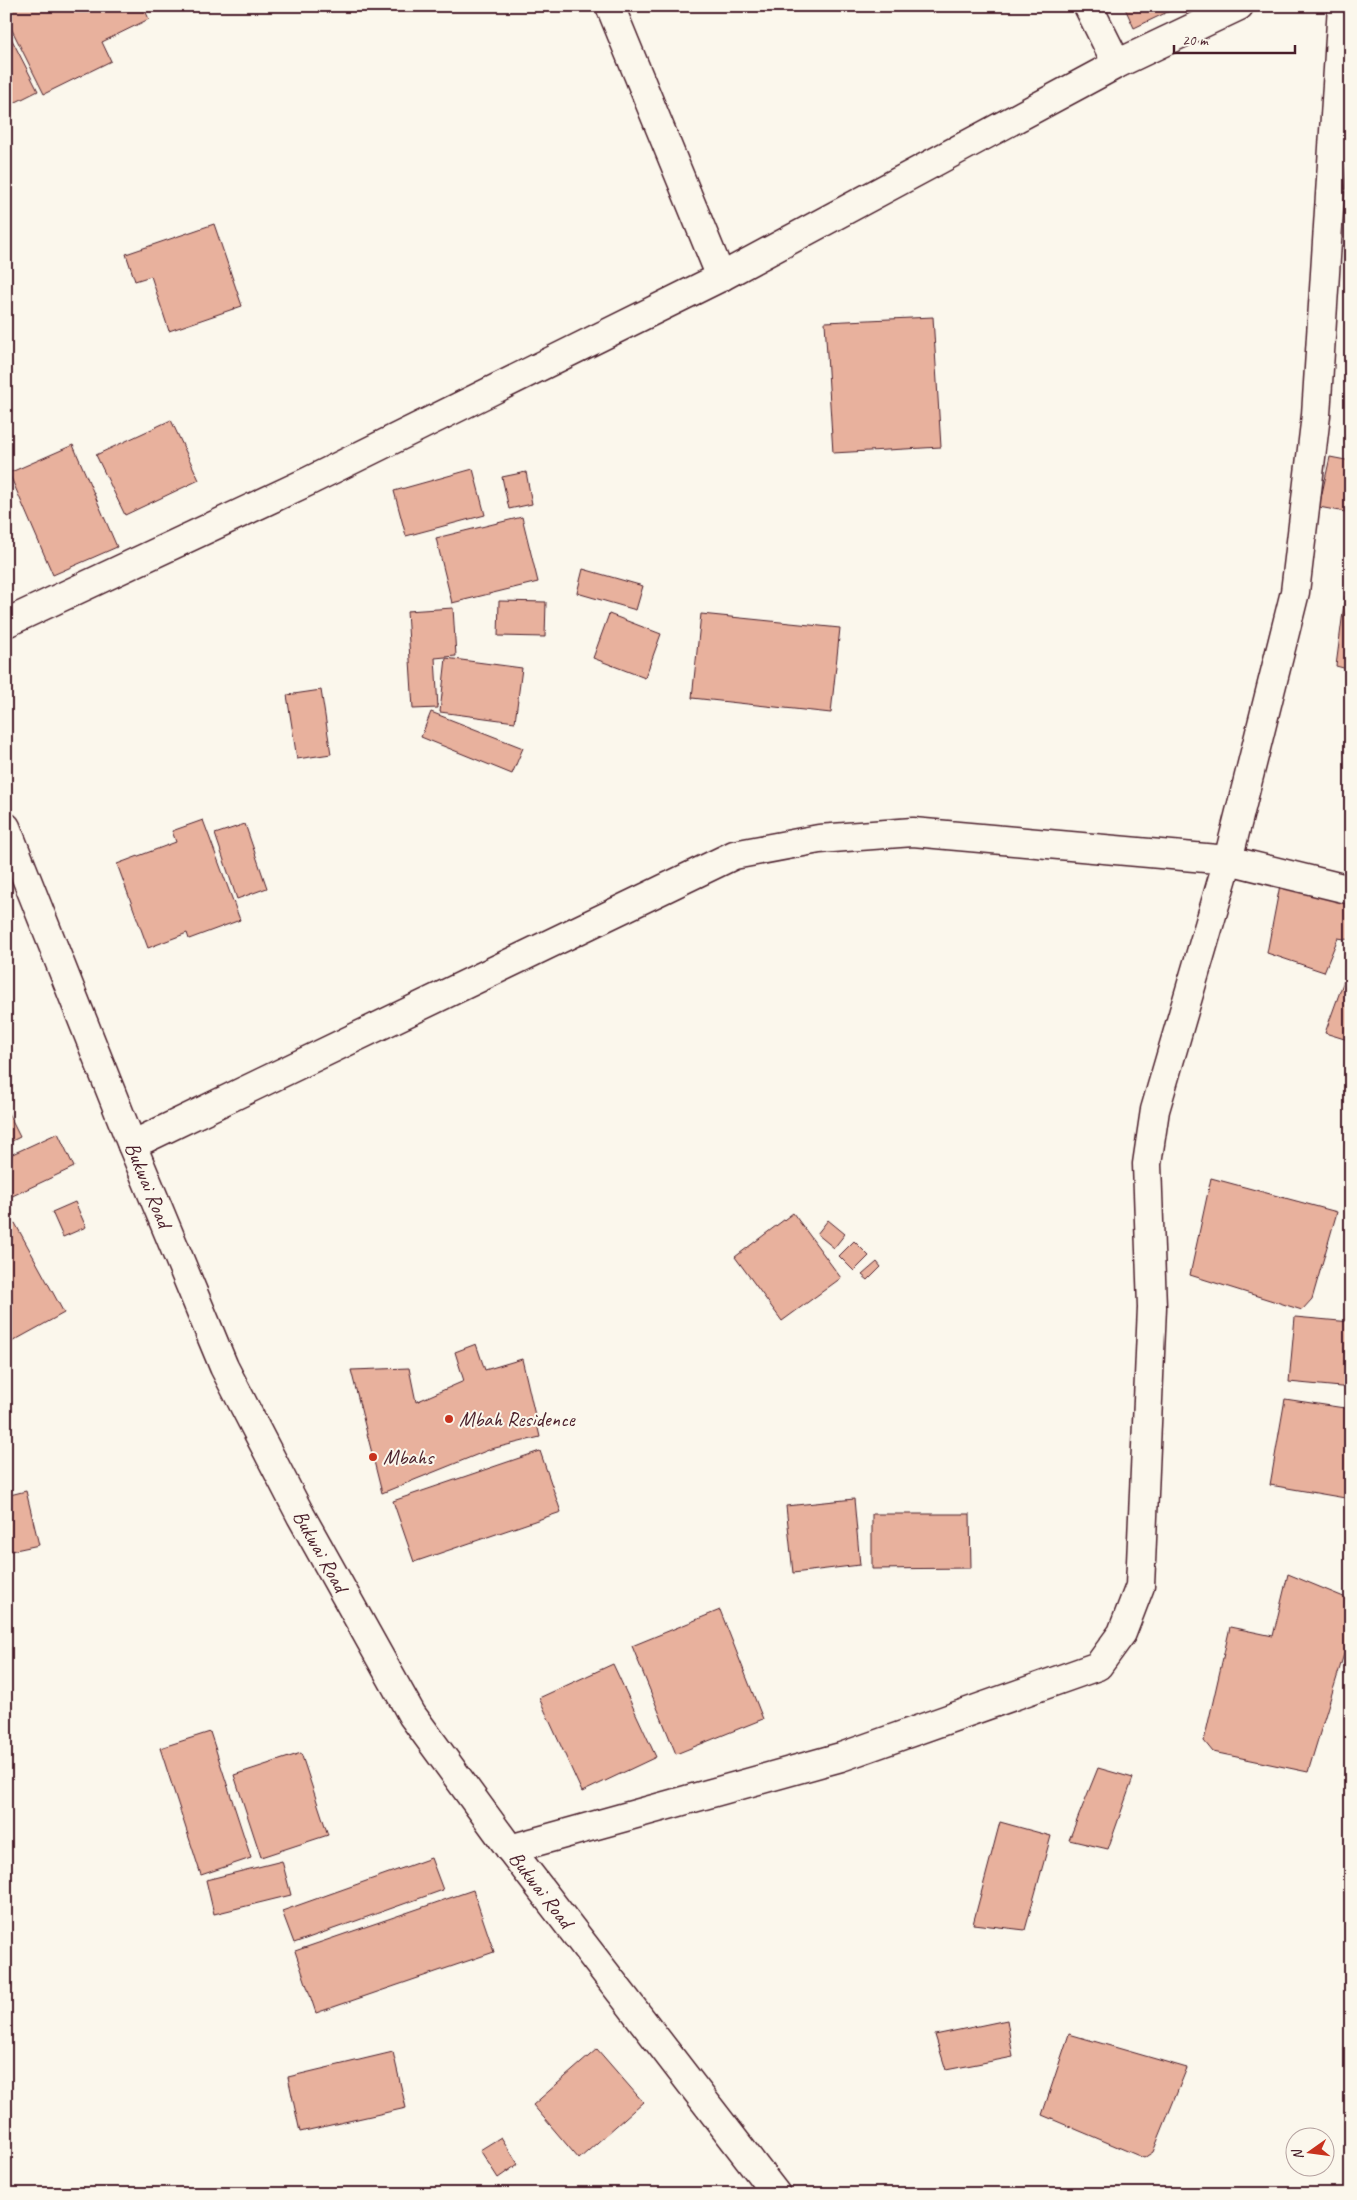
<svg xmlns="http://www.w3.org/2000/svg" width="1357" height="2200" viewBox="0 0 1357 2200" font-family="Caveat,sans-serif">
	<style>
		.building { fill: #e8b19d; stroke: #4a1f2b }
		.lines { fill: none; stroke-linecap: round; stroke-linejoin: round }
		.minor-casing { stroke: #4a1f2b; stroke-width: 31 }
		.minor { stroke: #fbf7ec; stroke-width: 28 }
		.poi-dot { fill: #c8321e; stroke: #fbf7ec; stroke-width: 2 }
		.labels { text-anchor: middle; stroke-width: 4; stroke-linejoin: round; paint-order: stroke }
		.street-label { font-size: 21px; fill: #4a1f2b; stroke: #fbf7ec }
		.poi-label { font-size: 21px; fill: #4a1f2b; stroke: #fbf7ec; text-anchor: start }
	</style>
	<rect width="100%" height="100%" fill="#fbf7ec"/>
	<filter id="ink" filterUnits="userSpaceOnUse"><feTurbulence type="fractalNoise" baseFrequency=".02" numOctaves="2"/><feDisplacementMap in="SourceGraphic" scale="10" xChannelSelector="R" yChannelSelector="G"/><feConvolveMatrix kernelMatrix="1 2 1 2 8 2 1 2 1" color-interpolation-filters="sRGB"/></filter>
	<g filter="url(#ink)">
		<g class="building">
			<path d="M6,6H143L149,19L102,42L111,61L44,94L6,18Z"/>
			<path d="M1124,6H1180L1134,28Z"/>
			<path d="M6,28L38,91L6,107Z"/>
			<path d="M214,224L242,306L169,331L151,276L135,281L126,254Z"/>
			<path d="M933,317L941,447L833,453L825,322Z"/>
			<path d="M171,420L199,480L125,515L96,455Z"/>
			<path d="M73,445L117,547L53,575L9,473Z"/>
			<path d="M1330,457L1351,461V513L1319,507Z"/>
			<path d="M473,469L485,515L406,536L394,491Z"/>
			<path d="M526,472L532,504L509,509L502,477Z"/>
			<path d="M522,517L538,582L452,603L436,538Z"/>
			<path d="M583,569L643,586L636,610L577,593Z"/>
			<path d="M1345,596L1351,598V670L1336,666Z"/>
			<path d="M499,601L546,602L545,637L498,636Z"/>
			<path d="M453,608L456,656L435,658L438,708L413,709L407,611Z"/>
			<path d="M609,614L661,634L645,678L593,658Z"/>
			<path d="M701,614L840,628L831,713L692,698Z"/>
			<path d="M446,658L522,668L515,722L440,712Z"/>
			<path d="M321,690L331,754L297,759L287,695Z"/>
			<path d="M431,712L523,748L512,774L421,737Z"/>
			<path d="M203,820L240,920L189,939L187,933L148,948L117,864L176,842L172,831Z"/>
			<path d="M245,824L267,888L237,899L215,834Z"/>
			<path d="M1280,885L1351,904V940L1338,938L1324,972L1267,953Z"/>
			<path d="M1351,961V1041L1325,1033Z"/>
			<path d="M6,1109L20,1137L6,1144Z"/>
			<path d="M58,1133L74,1167L6,1199V1157Z"/>
			<path d="M1211,1178L1337,1212L1312,1299L1302,1310L1190,1275Z"/>
			<path d="M75,1202L86,1227L63,1237L52,1212Z"/>
			<path d="M793,1213L841,1278L782,1321L735,1257Z"/>
			<path d="M828,1220L845,1234L834,1248L817,1234Z"/>
			<path d="M15,1223L64,1313L6,1345V1228Z"/>
			<path d="M854,1241L869,1256L854,1271L839,1256Z"/>
			<path d="M877,1262L881,1267L868,1280L862,1275Z"/>
			<path d="M1295,1317L1351,1322V1388L1289,1382Z"/>
			<path d="M476,1344L485,1370L522,1359L540,1437L491,1449L382,1493L351,1370L409,1368L416,1402L464,1381L455,1352Z"/>
			<path d="M1285,1399L1351,1409V1499L1270,1485Z"/>
			<path d="M540,1451L561,1512L414,1562L393,1501Z"/>
			<path d="M26,1491L39,1545L6,1552V1496Z"/>
			<path d="M854,1499L860,1565L793,1573L786,1506Z"/>
			<path d="M872,1514H970L971,1568L872,1569Z"/>
			<path d="M1288,1574L1351,1600V1631L1308,1772L1213,1752L1204,1741L1230,1627L1273,1636Z"/>
			<path d="M720,1610L763,1719L676,1754L632,1646Z"/>
			<path d="M613,1664L656,1757L582,1792L539,1698Z"/>
			<path d="M210,1732L251,1858L201,1875L160,1748Z"/>
			<path d="M301,1753L328,1835L261,1857L234,1775Z"/>
			<path d="M1098,1768L1133,1778L1108,1849L1069,1840Z"/>
			<path d="M1000,1822L1051,1836L1025,1930L973,1924Z"/>
			<path d="M431,1858L443,1890L294,1943L282,1911Z"/>
			<path d="M282,1861L291,1895L214,1914L206,1880Z"/>
			<path d="M473,1890L494,1952L316,2013L295,1951Z"/>
			<path d="M1007,2020L1013,2057L946,2070L935,2035Z"/>
			<path d="M1069,2034L1187,2068L1153,2152L1144,2158L1042,2115Z"/>
			<path d="M597,2049L643,2102L579,2159L533,2105Z"/>
			<path d="M393,2052L406,2108L300,2132L288,2077Z"/>
			<path d="M501,2137L518,2164L498,2178L480,2150Z"/>
		</g>
		<g class="lines">
			<g class="minor-casing">
				<g id="minor">
					<path d="M610,6L721,277"/>
					<path d="M1088,6L1117,64"/>
					<path d="M6,623L307,482L721,277L1117,64L1239,6"/>
					<path id="s1" d="M6,827L132,1145L224,1367L301,1516L412,1715L510,1849L776,2194"/>
					<path d="M132,1145L734,855L819,839L913,832L1228,860L1351,890"/>
					<path d="M510,1849L841,1757L1098,1666L1122,1633L1140,1586L1152,1307L1147,1164L1155,1110L1228,860L1295,592L1316,415L1342,6"/>
				</g>
			</g>
			<use href="#minor" class="minor"/>
		</g>
	</g>
	<g class="poi-dot">
		<circle cx="449" cy="1419" r="5"/>
		<circle cx="373" cy="1457" r="5"/>
	</g>
	<g class="labels">
		<g class="street-label">
			<text dy="7" stroke="none"><textPath href="#s1" startOffset="385">Bukwai Road</textPath></text>
			<text dy="7" stroke="none"><textPath href="#s1" startOffset="790">Bukwai Road</textPath></text>
			<text dy="7" stroke="none"><textPath href="#s1" startOffset="1195">Bukwai Road</textPath></text>
		</g>
		<g class="poi-label">
			<text x="459" y="1426">Mbah Residence</text>
			<text x="383" y="1464">Mbahs</text>
		</g>
	</g>
	<rect width="1357" height="2200" fill="none" stroke="#fbf7ec" stroke-width="25"/>
	<rect x="12" y="12" width="1332" height="2175" fill="none" stroke="#4a1f2b" stroke-width="2" filter="url(#ink)"/>
	<g transform="translate(1310 2152) rotate(256)"><circle r="24" fill="#fbf7ec" stroke="#b4a19f"/>
	<path d="M0-4L9 19L0 12L-9 19Z" fill="#c8321e"/>
	<text y="-8" font-size="14" font-weight="bold" text-anchor="middle" fill="#4a1f2b">N</text>
	</g>
	<path d="M1174 45v8h121v-8" fill="none" stroke="#4a1f2b" stroke-width="2.5"/>
	<text x="1182" y="45" font-size="15" fill="#4a1f2b" stroke="#fbf7ec" stroke-width="4" paint-order="stroke">20 m</text>
</svg>
